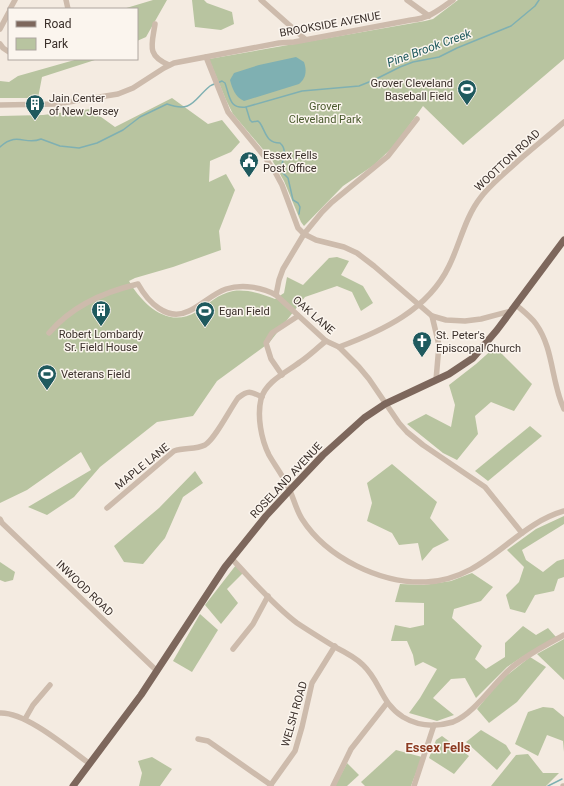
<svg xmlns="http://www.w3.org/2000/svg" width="564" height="786" viewBox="0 0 564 786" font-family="Roboto,sans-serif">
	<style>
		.green { fill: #b8c4a0 }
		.water { fill: #7fb0b2 }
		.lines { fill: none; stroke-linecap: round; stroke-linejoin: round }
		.stream { stroke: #7fb0b2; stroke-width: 1.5 }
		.minor { stroke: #cdbbac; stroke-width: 5.5 }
		.major { stroke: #7d675c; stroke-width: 7 }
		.labels { text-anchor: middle; stroke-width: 3; stroke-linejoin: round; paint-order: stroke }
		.street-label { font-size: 11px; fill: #3b302b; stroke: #fbf5ee }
		.poi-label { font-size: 11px; fill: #3b302b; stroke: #fbf5ee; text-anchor: start }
		.park-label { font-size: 11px; fill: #4a5a2e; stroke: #fbf5ee }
		.water-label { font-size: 12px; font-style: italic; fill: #1f5a5e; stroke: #fbf5ee }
		.quarter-label { font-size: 13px; font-weight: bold; fill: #8c3b22; stroke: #fbf5ee }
	</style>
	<rect width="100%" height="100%" fill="#f4ebe1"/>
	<g class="green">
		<path d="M153,0H167L146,37L137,41V9H123Z"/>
		<path d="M192,0H204L207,3L232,12L234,24L221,30L195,27Z"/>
		<path d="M458,0H564V59L463,145L423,106L395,145L374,165L343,186L304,226L301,222L284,181L272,160L233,114L226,100L209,59L425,21L433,19Z"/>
		<path d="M78,59H98L42,77L38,98H0V81L9,82L18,76Z"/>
		<path d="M172,98L208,124L222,120L240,142L231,152L210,161L209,182L226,174L235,190L219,231L221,250L173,267L135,278L129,281C142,304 168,329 196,312C208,304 218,294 233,291C248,289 261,294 275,299L284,293L287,277L303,285L329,258L337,257L349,261L341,275L363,286L373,303L361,311L352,292L337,286L305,297L269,343L217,381L193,416L157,422L100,467L74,497L47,515L28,507L91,470L81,452L27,490L0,503V116L43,115L90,109L115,127Z"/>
		<path d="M495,347L532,384L514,411L491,402L475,416L478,434L457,460L443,453L407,424L426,414L451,427L455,405L449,385L476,364Z"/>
		<path d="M530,426L542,436L488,481L475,471Z"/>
		<path d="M392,464L437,502L430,518L449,540L433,548L422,561L418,543L399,545L392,533L367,521L372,503L367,483Z"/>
		<path d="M195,471L203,483L183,497L165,538L143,564L124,562L114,546L159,508Z"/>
		<path d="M564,516V524L522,550L526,560L543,572L557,561L564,559V577L558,579L554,591L535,595L525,613L510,609L506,595L519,582L524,567L507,550L536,529Z"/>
		<path d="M0,562L15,572L13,580L5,582L0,580Z"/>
		<path d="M236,565L243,573L227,589L238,603L221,624L205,605Z"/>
		<path d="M472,573L493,587L481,601L454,609L452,618L482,646L475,659L486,669L505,657V643L523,626L536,635L548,628L556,637L522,657L507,667L476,698L465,678L451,679L433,698L454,715L437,721L409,713L420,698L437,669L423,662L415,666L413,655L407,641H391L395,625L410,628L424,625V603L395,602L400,584L424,585L451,581Z"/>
		<path d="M200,614L218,630L192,672L173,661Z"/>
		<path d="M564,639V680L537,654Z"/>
		<path d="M530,657L546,667L517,702L489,723L477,709L501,680Z"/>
		<path d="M543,707L553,708L564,717V752L563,741L547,735L538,756L515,744L528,712Z"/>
		<path d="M481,730L506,745L511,753L497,770L466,742Z"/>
		<path d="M442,736L469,756L454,774L429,758L436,740Z"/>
		<path d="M396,750L422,757L411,786H365L361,782Z"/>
		<path d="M528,754L543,773H559L546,786H491L516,755Z"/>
		<path d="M152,757L172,769L160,786H139L142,773L138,761Z"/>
		<path d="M347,763L359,775L347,786H335Z"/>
	</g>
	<path class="water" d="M296,57L304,62C307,71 306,78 299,84L244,101C235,97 232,88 230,80L234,73L259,65Z"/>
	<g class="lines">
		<g class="stream">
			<path d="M246,107L250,120L252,122L258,121L260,123C266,132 266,143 280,143C289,151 281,161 281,171L288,178L293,200L298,203L300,207L299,214"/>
			<path d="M0,147C18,131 25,146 41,139L60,146L79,148L97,143L123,130L140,117L167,104C193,113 193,100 210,86C213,84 218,83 222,81L225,83C230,97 229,109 246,107L302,91L359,86L374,80L400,67L413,62L439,57L457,48L511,26L535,6L539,0"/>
			<path d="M548,786L562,779"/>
		</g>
		<g class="minor">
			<path d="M66,0L68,9"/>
			<path d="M261,0L305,39"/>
			<path d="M407,0L429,16"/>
			<path d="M10,9L15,0"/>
			<path d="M155,24C152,45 146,55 169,65"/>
			<path d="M0,29L9,12"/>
			<path d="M0,44L3,48L9,52"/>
			<path d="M206,57L228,112L264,156L275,172L282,185L298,228L304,234L316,240L344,247L357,253L374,266L432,316L446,320L465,321L481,319L511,311"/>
			<path d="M0,105L56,104L118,94L133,88L164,68L174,63L279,43L294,42L411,20C428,19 439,10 453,0"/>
			<path d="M276,295L279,280L283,269L304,234L322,212L332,202L388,156L417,119"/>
			<path d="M516,305C523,311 531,317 536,324C554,349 551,382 564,409"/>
			<path d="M432,316L439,345L436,380"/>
			<path d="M49,333C72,306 103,292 138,284C148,302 167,322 189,311C202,305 212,294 226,289C242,284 262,287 276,295L326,341L339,347L359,367L369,379L399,423L407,432L423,445L485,487L522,533"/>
			<path d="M326,341C317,348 309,356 300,362C287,372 266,381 261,399C257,416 261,439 269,455C274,464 281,473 286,483C293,494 295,508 302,519C327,558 381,584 426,582C487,579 512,526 564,511"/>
			<path d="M339,347C382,331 428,310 449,266C460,244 465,217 481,197C491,184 505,173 518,161C533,148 549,135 564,122"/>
			<path d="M282,375L271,359L266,343L272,333L298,316"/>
			<path d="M107,508L174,451C184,447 195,450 205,445C215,439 230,409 238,398C248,390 250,391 262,397"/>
			<path d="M0,519L2,523L157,671"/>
			<path d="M232,559C252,580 274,606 297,623C309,631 322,639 335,647C345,652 355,657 363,665C381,682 380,702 403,717C418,726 436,727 453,722C474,714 493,684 510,669C526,655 546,645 564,635"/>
			<path d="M233,649L253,624L268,596"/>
			<path d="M0,713C26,712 68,748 90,764"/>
			<path d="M25,719L33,705L50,685"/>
			<path d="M198,739L208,741L271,785"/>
			<path d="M270,786L295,751L302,727L312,683L335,646"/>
			<path d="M333,786L351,749L387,703"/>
			<path d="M414,786L434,725"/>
			<path d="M563,786H564"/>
		</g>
		<path class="major" d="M73,786L141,695L225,567L266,516L290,490L323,455L364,418L385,404L449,374L473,358L497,330L564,240"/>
	</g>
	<defs>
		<g id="stadium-pin" transform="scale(1)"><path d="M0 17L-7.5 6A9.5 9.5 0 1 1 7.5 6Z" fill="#1f5a5e" stroke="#fbf5ee"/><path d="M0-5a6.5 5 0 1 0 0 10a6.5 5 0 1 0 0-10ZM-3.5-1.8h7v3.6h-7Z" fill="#fff"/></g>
		<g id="building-pin" transform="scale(1)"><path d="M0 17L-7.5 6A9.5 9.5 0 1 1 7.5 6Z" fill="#1f5a5e" stroke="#fbf5ee"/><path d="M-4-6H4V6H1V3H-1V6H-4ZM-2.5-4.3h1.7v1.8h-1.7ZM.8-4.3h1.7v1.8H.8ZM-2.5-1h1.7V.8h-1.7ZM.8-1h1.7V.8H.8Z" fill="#fff"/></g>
		<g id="civic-pin" transform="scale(1)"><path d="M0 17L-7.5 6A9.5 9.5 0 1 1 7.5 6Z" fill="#1f5a5e" stroke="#fbf5ee"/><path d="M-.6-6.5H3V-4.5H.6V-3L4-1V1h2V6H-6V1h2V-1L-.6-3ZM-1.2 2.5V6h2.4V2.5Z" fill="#fff"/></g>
		<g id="church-pin" transform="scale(1)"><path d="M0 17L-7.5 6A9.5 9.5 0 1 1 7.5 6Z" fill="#1f5a5e" stroke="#fbf5ee"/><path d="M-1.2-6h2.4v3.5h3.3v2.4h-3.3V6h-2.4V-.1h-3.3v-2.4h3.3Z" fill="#fff"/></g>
	</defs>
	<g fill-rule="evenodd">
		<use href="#stadium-pin" x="467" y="89"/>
		<use href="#building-pin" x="35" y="104"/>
		<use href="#civic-pin" x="249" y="161"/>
		<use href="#building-pin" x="101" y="310"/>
		<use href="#stadium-pin" x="205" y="311"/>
		<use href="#church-pin" x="422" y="341"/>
		<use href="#stadium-pin" x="47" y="374"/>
	</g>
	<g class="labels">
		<g class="street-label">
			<text transform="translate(330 24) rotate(-10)" y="4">BROOKSIDE AVENUE</text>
			<text transform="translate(507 160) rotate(-43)" y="4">WOOTTON ROAD</text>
			<text transform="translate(314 315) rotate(41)" y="4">OAK LANE</text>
			<text transform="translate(142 466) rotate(-39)" y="4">MAPLE LANE</text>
			<text transform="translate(286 480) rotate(-47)" y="4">ROSELAND AVENUE</text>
			<text transform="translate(85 588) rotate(44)" y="4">INWOOD ROAD</text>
			<text transform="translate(294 714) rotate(-74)" y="4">WELSH ROAD</text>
		</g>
		<g class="poi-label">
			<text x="453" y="87" text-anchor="end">Grover Cleveland<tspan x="453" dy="13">Baseball Field</tspan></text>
			<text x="49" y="102">Jain Center<tspan x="49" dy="13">of New Jersey</tspan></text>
			<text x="263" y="159">Essex Fells<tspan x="263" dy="13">Post Office</tspan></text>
			<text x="219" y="315">Egan Field</text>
			<text x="101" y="338" text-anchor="middle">Robert Lombardy<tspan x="101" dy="13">Sr. Field House</tspan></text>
			<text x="436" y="339">St. Peter's<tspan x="436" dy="13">Episcopal Church</tspan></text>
			<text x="61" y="378">Veterans Field</text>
		</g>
		<g class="park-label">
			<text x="325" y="110">Grover<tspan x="325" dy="13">Cleveland Park</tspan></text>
		</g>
		<g class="water-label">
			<text transform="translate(429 48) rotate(-20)" y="4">Pine Brook Creek</text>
		</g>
		<g class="quarter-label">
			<text x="438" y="752">Essex Fells</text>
		</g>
	</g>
	<rect x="8" y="8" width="130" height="52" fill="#fbf5ee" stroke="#aea6a0"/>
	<rect x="16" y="21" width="20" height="6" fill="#7d675c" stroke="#aea6a0"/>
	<text x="44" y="28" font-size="12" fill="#3b302b">Road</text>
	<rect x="16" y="38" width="20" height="12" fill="#b8c4a0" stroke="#aea6a0"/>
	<text x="44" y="48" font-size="12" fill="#3b302b">Park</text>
</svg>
